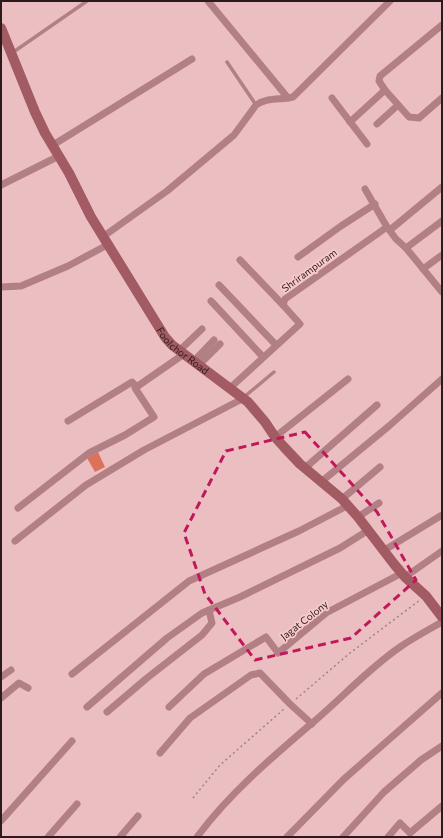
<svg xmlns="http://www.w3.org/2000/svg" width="443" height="838" viewBox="0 0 443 838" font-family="Commissioner,sans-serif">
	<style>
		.building { fill: #dd725b }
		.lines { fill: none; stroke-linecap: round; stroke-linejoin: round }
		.path { stroke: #a38183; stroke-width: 1.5; stroke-dasharray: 2 3; stroke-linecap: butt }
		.lane { stroke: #b28084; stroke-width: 3.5 }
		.street { stroke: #b28084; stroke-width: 7 }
		.secondary { stroke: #a25a63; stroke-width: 10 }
		.marked { fill: none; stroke: #c2185b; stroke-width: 3; stroke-dasharray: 8 5; stroke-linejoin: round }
		.labels { text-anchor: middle; stroke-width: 3.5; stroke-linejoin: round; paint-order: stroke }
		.street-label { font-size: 10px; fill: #2b1b1c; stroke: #f8cace }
	</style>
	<rect width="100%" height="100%" fill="#ebbec1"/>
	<path class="building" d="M98,452L105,467L95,472L87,458Z"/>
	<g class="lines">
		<g class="path">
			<path d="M296,699L350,653L420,600"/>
			<path d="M193,798L220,765L284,709"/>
		</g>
		<g class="lane">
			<path d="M12,53L87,1"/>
			<path d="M227,62L256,105"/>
			<path d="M244,397L274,372"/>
		</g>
		<g class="street">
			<path d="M208,1L288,98"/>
			<path d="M442,25L380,76L379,81L385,90L409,117L419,118L442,98"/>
			<path d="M332,98L367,144"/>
			<path d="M350,122L385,90"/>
			<path d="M377,124L398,105"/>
			<path d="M53,145L192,59"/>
			<path d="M1,185L59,156"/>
			<path d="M365,189L387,227"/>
			<path d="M390,230L442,187"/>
			<path d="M104,236L167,191L234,135L256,105C267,97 281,100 293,97L390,1"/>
			<path d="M406,248L442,292"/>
			<path d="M298,257L341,226L375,204"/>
			<path d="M240,260L283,305"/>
			<path d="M423,269L442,255"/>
			<path d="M219,285L276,345"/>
			<path d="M1,287L21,286L68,266L109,244"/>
			<path d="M211,301L263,357"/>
			<path d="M180,350L202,329"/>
			<path d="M194,361L214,340"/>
			<path d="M199,365L220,344"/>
			<path d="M230,388L300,324L283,305L285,299L387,227L396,239L406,248L442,221"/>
			<path d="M68,421L132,382L137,387"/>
			<path d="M275,437L348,379"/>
			<path d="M305,468L377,405"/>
			<path d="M321,482L389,426L442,379"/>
			<path d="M342,499L380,467"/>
			<path d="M18,508L89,453L125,435L154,417L135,388L184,354"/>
			<path d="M358,517L379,503"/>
			<path d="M15,541L86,485L144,450L244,398"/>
			<path d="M383,551L442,515"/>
			<path d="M405,577L442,551"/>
			<path d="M72,674L189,581L299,531L347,506"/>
			<path d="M1,677L11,670"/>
			<path d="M1,698L19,683L28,688"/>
			<path d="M87,707L167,638L202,613L240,597L340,548L367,531"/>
			<path d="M169,707L204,674L266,637L278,653L326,613L402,573"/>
			<path d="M107,712L147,678L202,635L212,623L209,610"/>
			<path d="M160,753L190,718L251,675L260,673L290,704L312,724"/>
			<path d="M1,821L72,741"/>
			<path d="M48,837L77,804"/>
			<path d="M120,837L138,816"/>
			<path d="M197,837C229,794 270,759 311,724C341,699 368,669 400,647C413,638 428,630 442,622"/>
			<path d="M287,837L344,779L442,693"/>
			<path d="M343,837L384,792L421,760L442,746"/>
			<path d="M388,837L400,823L410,833L442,806"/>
		</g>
		<path class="secondary" id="s1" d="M1,28L35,112L45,133L69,173L91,217L165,337L172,345L248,402L265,422L275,437L284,447L300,464L342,499L358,517L394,564L405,577L426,596L442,617"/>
	</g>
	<path class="marked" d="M305,432L377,512L416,580L351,638L255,660L205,594L184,533L226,451Z"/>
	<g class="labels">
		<g class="street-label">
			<text transform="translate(309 270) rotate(-36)" y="4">Shrirampuram</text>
			<text dy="4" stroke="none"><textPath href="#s1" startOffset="373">Foolchor Road</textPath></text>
			<text transform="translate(304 620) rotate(-38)" y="4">Jagat Colony</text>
		</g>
	</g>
	<rect width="443" height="838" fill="none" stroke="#2b1b1c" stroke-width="4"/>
</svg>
